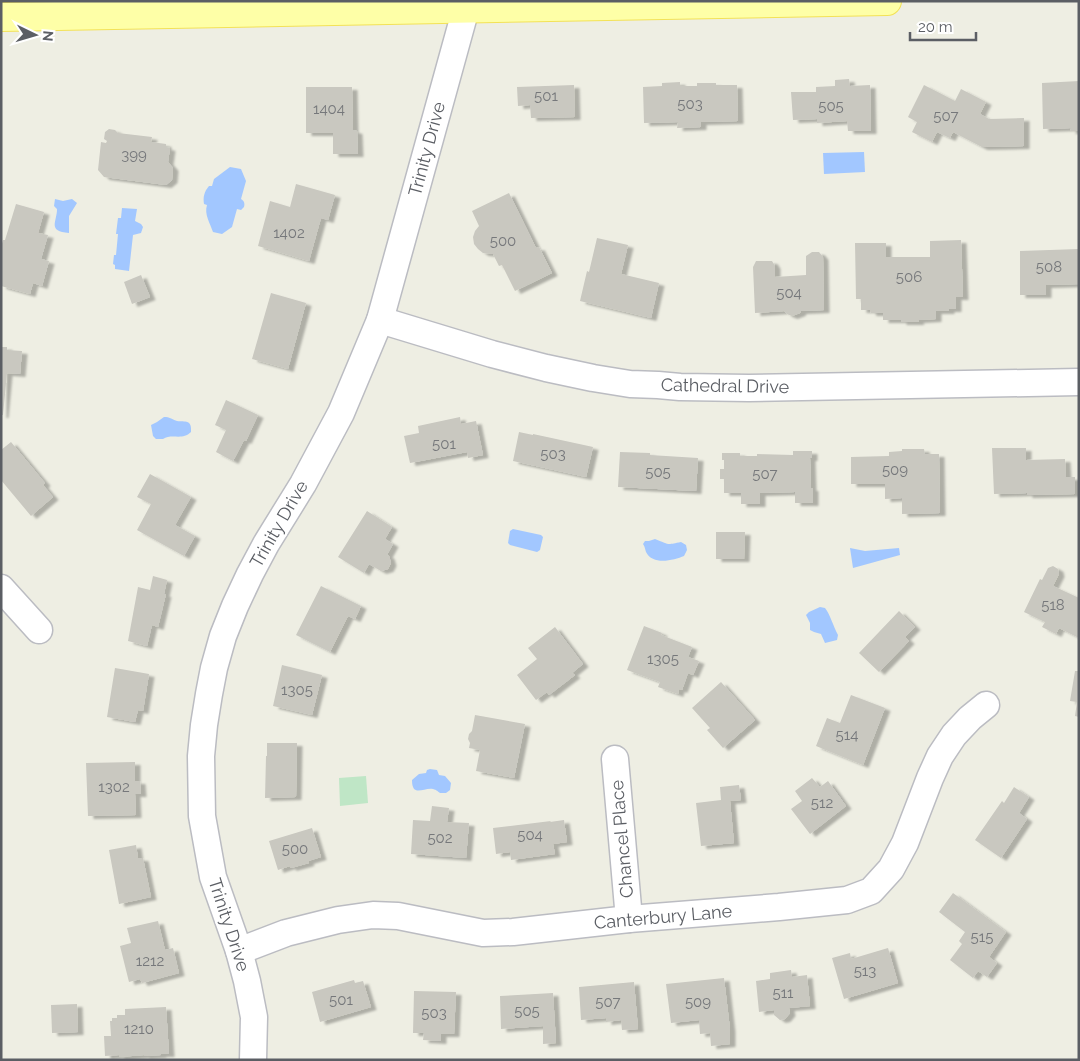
<svg xmlns="http://www.w3.org/2000/svg" width="1080" height="1061" viewBox="0 0 1080 1061" font-family="Raleway,sans-serif">
	<style>
		.green { fill: #bfe6c6 }
		.water { fill: #a2c7ff }
		.building { fill: #c9c8c0; filter: url(#shadow) }
		.lines { fill: none; stroke-linecap: round; stroke-linejoin: round }
		.minor-casing { stroke: #bbbcc2; stroke-width: 29 }
		.major-casing { stroke: #f3e257; stroke-width: 30 }
		.minor { stroke: #fff; stroke-width: 26 }
		.major { stroke: #feffa7; stroke-width: 28 }
		.labels { text-anchor: middle; stroke-width: 4.5; stroke-linejoin: round; paint-order: stroke }
		.number-label { font-size: 15px; fill: #76787b }
		.street-label { font-size: 18px; fill: #5b5e64; stroke: #fff }
	</style>
	<defs>
		<filter id="shadow"><feDropShadow dx="5.5" dy="3" stdDeviation="1" flood-color="#0004"/></filter>
	</defs>
	<rect width="100%" height="100%" fill="#eeeee3"/>
	<path class="green" d="M366,776L368,803L340,806L339,778Z"/>
	<g class="water">
		<path d="M864,152L865,172L824,174L823,153Z"/>
		<path d="M230,167L241,169L246,181L241,199C244,201 245,203 244,207L241,210L237,209L232,227L222,234L213,232C210,223 204,214 207,205L204,204C203,197 204,192 209,186H212L214,179Z"/>
		<path d="M55,199L63,201L72,199L77,203L69,216V233C47,231 57,222 57,209L54,206Z"/>
		<path d="M122,208L137,209L135,221L141,224L143,227L141,233L133,235L129,271L115,269V265L113,264L114,255H116L118,234H116L118,218H121Z"/>
		<path d="M164,417C170,417 171,419 177,421C185,422 192,419 191,432C182,441 172,433 163,439H156L153,436L151,425L157,422Z"/>
		<path d="M513,529L541,535L543,537L540,550L537,552L510,545L508,543L510,531Z"/>
		<path d="M655,539C670,545 666,545 681,542L686,545L687,550L684,556C674,560 653,566 646,552C645,549 645,547 643,544L645,541H649Z"/>
		<path d="M850,548L865,551L899,548L900,555L853,568Z"/>
		<path d="M820,607L825,608C831,616 833,626 838,635L837,640L825,643L821,634L814,632L810,630V623L806,615L809,612Z"/>
		<path d="M430,769L437,770L439,775L445,776L451,783L450,790L446,793H440C437,791 437,790 433,789C424,787 412,798 412,780L419,774L426,773L427,770Z"/>
	</g>
	<g class="building">
		<path d="M849,79L850,86L870,85L871,131H848L847,121L817,123V119L793,120L791,92H816V87L835,86V80Z"/>
		<path d="M1079,81V131H1070L1071,128L1043,129L1042,83Z"/>
		<path d="M680,82V86H697V83H716V85H737L738,121L701,122V127L677,128L678,122L644,123L643,87L662,86V83Z"/>
		<path d="M574,85L575,117L531,118L530,105L518,106L517,87Z"/>
		<path d="M924,85L955,101L961,89L986,102L980,114L989,119L1024,118V146L982,147L953,132L950,138L937,132L932,142L912,132L917,122L908,117Z"/>
		<path d="M306,87H352L353,130L357,131L358,154H333V133H306Z"/>
		<path d="M109,129L115,130L118,133L152,137L151,142L166,144V147L170,148L168,162L173,168L172,180L166,185L104,177L98,170L101,142L106,143L107,141L104,139L105,132Z"/>
		<path d="M296,184L335,195L328,220L321,218L309,261L258,246L270,201L290,207Z"/>
		<path d="M509,193L536,248L539,247L552,273L515,291L502,265L499,266L493,254L483,253L478,249L474,244L473,237L475,231L479,226L472,211Z"/>
		<path d="M16,204L44,212L38,233L48,235L41,259L49,261L42,286L33,283L30,294L1,286V247L3,240H5Z"/>
		<path d="M597,238L628,245L621,274L659,283L651,318L580,301L587,271L589,272Z"/>
		<path d="M961,240L963,297H956V309H949V311H936V319L918,320L919,322H901V320H883V313H871L870,310H861V299H856L855,243H886V257H930V241Z"/>
		<path d="M1079,249V284L1046,285V295H1020V251Z"/>
		<path d="M812,252H819L823,257L824,310L801,311L800,313L792,316L787,314L784,311L755,313L753,267L756,261H772L775,266V277L806,275V256Z"/>
		<path d="M141,275L150,297L132,304L124,282Z"/>
		<path d="M271,293L306,303L288,369L252,359Z"/>
		<path d="M1,347H7V350L22,351L20,374L7,373L3,415H1Z"/>
		<path d="M226,400L258,415L246,441L244,440L233,461L216,452L226,430L215,425Z"/>
		<path d="M460,417L461,424L476,421L483,455L468,458L467,452L410,463L404,436L419,433L418,426Z"/>
		<path d="M519,432L533,435V434L593,447L586,477L513,461Z"/>
		<path d="M11,442L45,483L43,485L53,497L31,516L1,480V450Z"/>
		<path d="M992,448H1026V460L1065,459L1066,477H1075V494L1027,495V493L994,494Z"/>
		<path d="M902,449H924L925,454H939L940,513L902,514V498L885,499V484H851V457L889,456V452L902,451Z"/>
		<path d="M793,451H812V458H810L811,488H813V503H795V492L760,493V504H741V493H724V479H720V469H724V460H722V453H740V456H757V454L793,455Z"/>
		<path d="M620,452L650,453V455L698,458L696,491L618,487Z"/>
		<path d="M150,474L191,497L175,525L195,536L184,556L137,530L151,504L137,497Z"/>
		<path d="M367,511L392,527L385,539L393,544L387,555L389,556L391,563L388,569L381,571L369,564L364,573L338,557Z"/>
		<path d="M716,532H745L744,559H716Z"/>
		<path d="M1053,566L1058,569L1059,574L1053,586L1079,598V638L1059,628L1056,634L1042,627L1045,622L1024,612L1040,579L1042,580L1048,568Z"/>
		<path d="M153,576L167,580L164,594H166L158,627L152,625L147,646L128,641L138,587L150,590Z"/>
		<path d="M321,586L361,606L355,619L348,616L330,652L296,635Z"/>
		<path d="M899,611L915,627L905,637L909,641L879,672L859,653Z"/>
		<path d="M644,626L662,633L661,635L692,647L688,657L699,661L693,675L688,673L682,690L679,689L678,694L658,687L660,682L627,670Z"/>
		<path d="M555,627L583,664L572,673L575,675L549,695L547,692L536,700L517,675L537,659L528,648Z"/>
		<path d="M282,665L322,675L312,715L273,706Z"/>
		<path d="M115,668L149,674L143,711L138,710L135,722L107,717Z"/>
		<path d="M1075,671H1079V717L1075,716L1077,702L1070,701Z"/>
		<path d="M721,682L755,720L723,748L707,730L710,728L692,708Z"/>
		<path d="M851,695L885,708L863,765L816,746L827,718L840,723Z"/>
		<path d="M475,715L525,724L514,778L476,771L480,750L469,748L470,743L468,739L469,734L472,731Z"/>
		<path d="M267,743H297L296,797L265,798L266,756H267Z"/>
		<path d="M135,762V781H140L141,794H135L136,815L88,816L86,763Z"/>
		<path d="M812,778L820,787L828,781L846,806L810,834L791,809L802,801L795,791Z"/>
		<path d="M739,785L741,800L730,801L734,843L701,846L696,803L721,800L720,787Z"/>
		<path d="M1014,787L1029,797L1019,813L1027,819L1001,858L975,840L1002,801L1004,803Z"/>
		<path d="M432,806L449,808L447,822L469,823L466,858L411,854L413,820L430,821Z"/>
		<path d="M564,820L567,842L553,844L555,854L511,860L510,852L496,854L493,828L551,821L550,822Z"/>
		<path d="M312,828L321,857L308,861L309,863L291,868L290,866L278,870L269,841Z"/>
		<path d="M136,845L138,858H143L151,897L119,904L109,850Z"/>
		<path d="M953,893L1006,932L989,957L997,963L987,977L978,971L973,978L950,960L962,944L959,941L965,932L939,912Z"/>
		<path d="M158,921L165,950L173,948L179,973L142,983L140,979L129,982L120,946L131,943L127,928Z"/>
		<path d="M888,948L898,983L844,999L832,958L850,953L851,959Z"/>
		<path d="M791,970L792,977L807,975L810,1006L789,1008L790,1013L785,1019L780,1020L774,1015V1010L759,1012L756,981L770,979V973Z"/>
		<path d="M724,978L730,1029V1044L711,1046L710,1033L700,1034L699,1020L671,1023L666,984Z"/>
		<path d="M354,980L355,983L363,981L371,1007L320,1022L312,992Z"/>
		<path d="M634,982L638,1029L622,1030L621,1020L606,1022V1018L581,1020L579,987Z"/>
		<path d="M414,991L456,992L454,1034H441V1041L423,1040L424,1033H413Z"/>
		<path d="M553,993L556,1043L543,1044V1026L501,1029L500,996Z"/>
		<path d="M77,1004L78,1032L52,1033L51,1005Z"/>
		<path d="M166,1007L169,1054H161V1055L144,1056V1055L119,1057V1055L105,1056L104,1036H111L110,1021H112V1018H117V1015H125V1009Z"/>
	</g>
	<g class="lines">
		<g class="minor-casing">
			<g id="minor">
				<path d="M380,320L492,354L546,368L593,378L630,384L658,385L680,387L749,388L1079,382"/>
				<path d="M1,588L39,630"/>
				<path d="M615,759L629,919"/>
				<path d="M239,951L286,933L338,920L373,915L398,916L483,933L513,932L629,919L779,907L847,900L871,891L891,869L905,843L930,778L940,756L954,735L970,718L986,705"/>
				<path d="M253,1060L254,1017L247,981L239,951L213,877L202,816L201,756L204,725L209,694L214,668L223,636L235,606L250,574L266,544L303,484L341,413L380,320L468,1"/>
			</g>
		</g>
		<g class="major-casing">
			<path id="major" d="M1,17L887,1"/>
		</g>
		<use href="#minor" class="minor"/>
		<use href="#major" class="major"/>
	</g>
	<g class="labels">
		<g class="number-label">
			<text x="546" y="101">501</text>
			<text x="690" y="109">503</text>
			<text x="831" y="111">505</text>
			<text x="329" y="114">1404</text>
			<text x="946" y="121">507</text>
			<text x="134" y="160">399</text>
			<text x="289" y="238">1402</text>
			<text x="503" y="246">500</text>
			<text x="1049" y="272">508</text>
			<text x="909" y="282">506</text>
			<text x="789" y="298">504</text>
			<text x="444" y="449">501</text>
			<text x="553" y="459">503</text>
			<text x="895" y="475">509</text>
			<text x="658" y="477">505</text>
			<text x="765" y="479">507</text>
			<text x="1053" y="610">518</text>
			<text x="663" y="664">1305</text>
			<text x="297" y="695">1305</text>
			<text x="847" y="740">514</text>
			<text x="114" y="792">1302</text>
			<text x="822" y="808">512</text>
			<text x="530" y="840">504</text>
			<text x="440" y="843">502</text>
			<text x="295" y="854">500</text>
			<text x="982" y="942">515</text>
			<text x="150" y="966">1212</text>
			<text x="865" y="976">513</text>
			<text x="783" y="998">511</text>
			<text x="341" y="1005">501</text>
			<text x="608" y="1007">507</text>
			<text x="698" y="1007">509</text>
			<text x="527" y="1016">505</text>
			<text x="434" y="1018">503</text>
			<text x="139" y="1034">1210</text>
		</g>
		<g class="street-label">
			<text transform="translate(427 149) rotate(-75)" y="6">Trinity Drive</text>
			<text transform="translate(725 386) rotate(1)" y="6">Cathedral Drive</text>
			<text transform="translate(279 524) rotate(-60)" y="6">Trinity Drive</text>
			<text transform="translate(622 839) rotate(-95)" y="6">Chancel Place</text>
			<text transform="translate(663 917) rotate(-5)" y="6">Canterbury Lane</text>
			<text transform="translate(229 925) rotate(72)" y="6">Trinity Drive</text>
		</g>
	</g>
	<rect width="1080" height="1061" fill="none" stroke="#5b5e64" stroke-width="5"/>
	<g transform="translate(35 35) rotate(95)" stroke="#ffffff" stroke-width="4" paint-order="stroke">
	<path d="M0-4L9 19L0 12L-9 19Z" fill="#5b5e64"/>
	<text y="-8" font-size="14" font-weight="bold" text-anchor="middle" fill="#5b5e64">N</text>
	</g>
	<path d="M910 32v8h66v-8" fill="none" stroke="#5b5e64" stroke-width="2.5"/>
	<text x="918" y="32" font-size="15" fill="#5b5e64" stroke="#ffffff" stroke-width="4" paint-order="stroke">20 m</text>
</svg>
